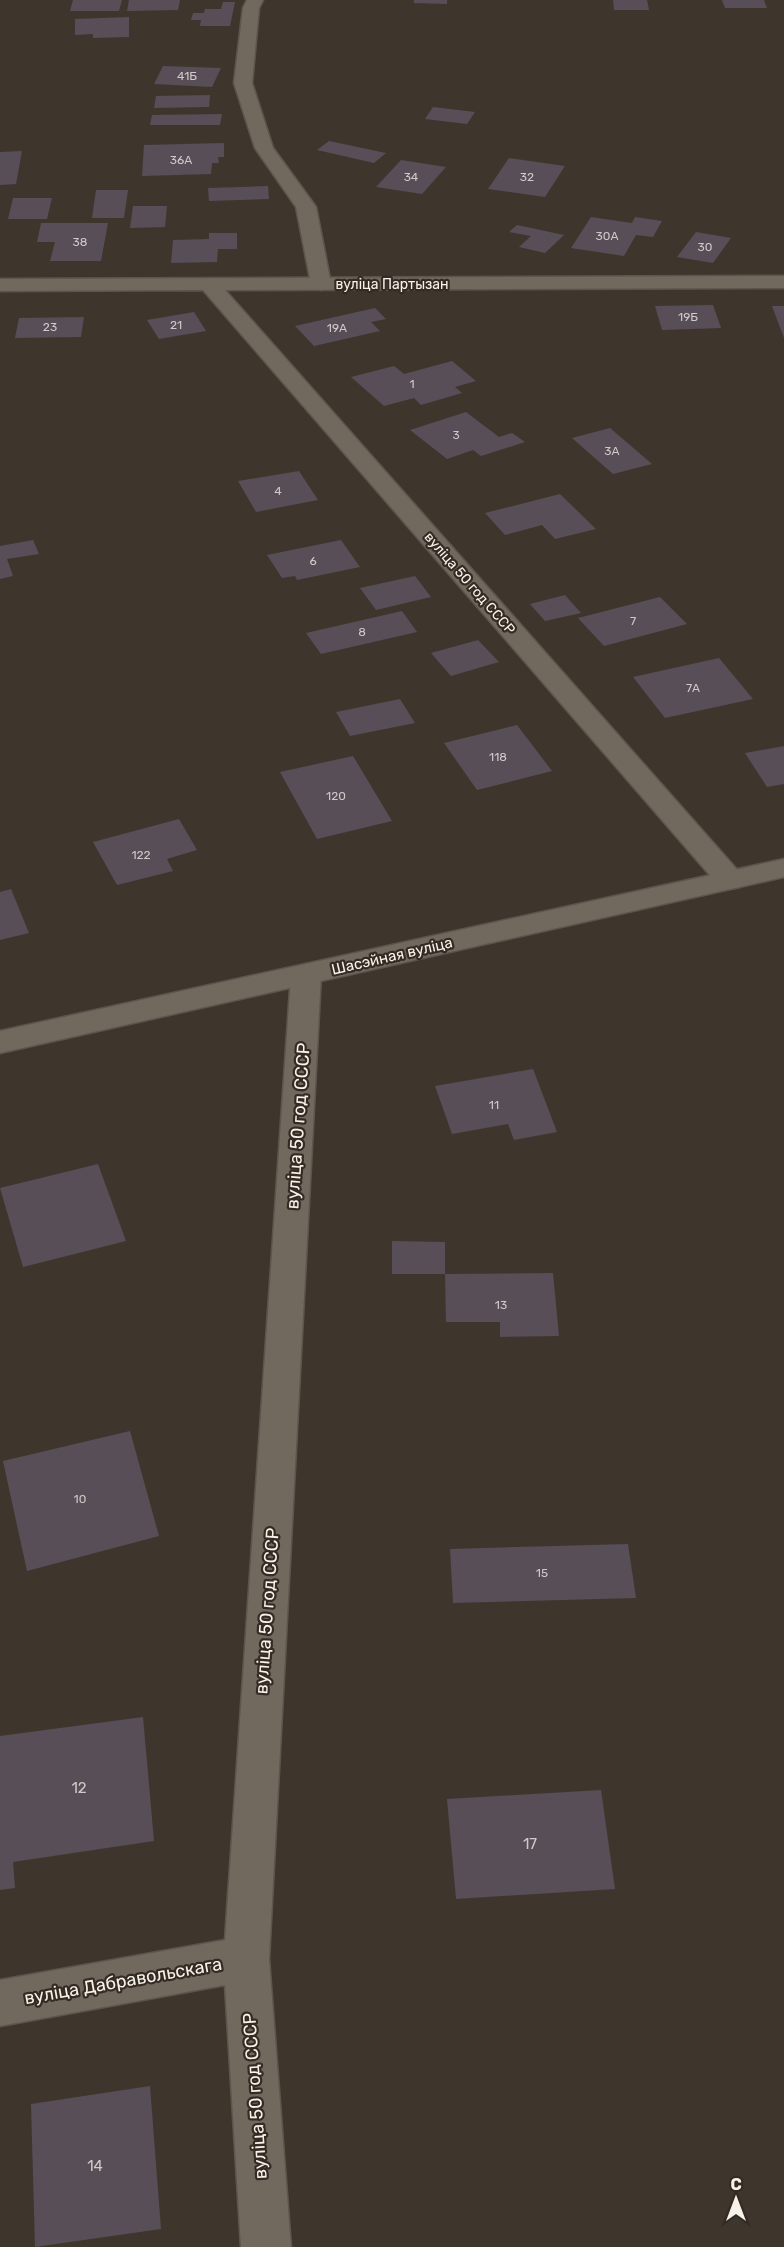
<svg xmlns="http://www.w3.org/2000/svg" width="784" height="2247" viewBox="0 0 784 2247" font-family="Rubik,sans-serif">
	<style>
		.building { fill: #574e58 }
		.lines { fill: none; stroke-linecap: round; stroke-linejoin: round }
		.service-casing { stroke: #5c554d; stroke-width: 3 }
		.minor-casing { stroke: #5c554d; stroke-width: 3 }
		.secondary-casing { stroke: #5c554d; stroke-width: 3 }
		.service { fill: #71685e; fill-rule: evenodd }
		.minor { fill: #71685e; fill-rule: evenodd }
		.secondary { fill: #71685e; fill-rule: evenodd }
		.labels { text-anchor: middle; stroke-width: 4.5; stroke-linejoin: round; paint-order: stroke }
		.number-label { font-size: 12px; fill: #cfc9c7 }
		.far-street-label { font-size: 14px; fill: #f7f2ec; stroke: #342c23 }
		.street-label { font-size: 15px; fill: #f7f2ec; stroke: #342c23 }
		.near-number-label { font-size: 15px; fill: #cfc9c7 }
		.near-street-label { font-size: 18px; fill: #f7f2ec; stroke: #342c23 }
	</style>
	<rect width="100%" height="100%" fill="#3e362d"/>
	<g class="building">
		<path d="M73,0H122L119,11H70Z"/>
		<path d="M129,0H180L178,10L127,11Z"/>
		<path d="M414,0H447V4L414,3Z"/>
		<path d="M613,0H647L649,10H614Z"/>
		<path d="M722,0H764L767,8H725Z"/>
		<path d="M223,2H235L230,26H200L201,20H191L193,13H204L205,9H221Z"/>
		<path d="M129,17V37L93,38V34L75,35V19Z"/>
		<path d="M163,66L221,68L212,87L154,84Z"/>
		<path d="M210,95L209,107L154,108L156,96Z"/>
		<path d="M433,107L475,112L467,124L425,119Z"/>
		<path d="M222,114L220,125H150L152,115Z"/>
		<path d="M329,141L386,153L374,163L317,150Z"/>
		<path d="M224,143V157H218L219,163H212L211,174L142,176L144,145Z"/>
		<path d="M22,151L16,184L0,185V152Z"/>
		<path d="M509,158L565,166L545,197L488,189Z"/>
		<path d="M401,160L446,167L422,194L376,187Z"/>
		<path d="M268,186L269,199L209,201L208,188Z"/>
		<path d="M96,190H128L124,218H92Z"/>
		<path d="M13,198H52L47,219H8Z"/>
		<path d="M133,206H167L165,227L130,228Z"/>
		<path d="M591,217L632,223L635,217L662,221L653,237L636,235L624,256L571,248Z"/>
		<path d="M41,223H108L101,261H50L55,242H37Z"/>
		<path d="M517,225L564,235L545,253L519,247L531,236L509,232Z"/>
		<path d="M696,232L731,238L713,263L677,257Z"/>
		<path d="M209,233H237V249H218L217,262L171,263L173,240L209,239Z"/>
		<path d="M713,305L721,328L662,330L655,306Z"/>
		<path d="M772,306H784V338Z"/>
		<path d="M375,308L386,319L371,322L380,331L314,346L295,326Z"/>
		<path d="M194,312L206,331L159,339L147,320Z"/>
		<path d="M84,317L81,337L15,338L19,318Z"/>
		<path d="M452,361L476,381L455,387L462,393L421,405L414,398L384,406L351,377L394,366L404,374Z"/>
		<path d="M466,412L499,437L512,433L525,442L481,456L473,450L447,459L410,430Z"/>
		<path d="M610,428L652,464L613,474L572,438Z"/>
		<path d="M299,471L318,500L256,512L238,481Z"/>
		<path d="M560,494L596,529L555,539L542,525L505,535L485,513Z"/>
		<path d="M33,540L39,554L7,559L13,576L0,579V546Z"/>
		<path d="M341,540L360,567L297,580L295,576L282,578L267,555Z"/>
		<path d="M415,576L431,597L376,610L360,588Z"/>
		<path d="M565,595L581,613L545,621L530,604Z"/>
		<path d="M660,597L687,624L604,646L578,618Z"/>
		<path d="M402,611L417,632L321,654L306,633Z"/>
		<path d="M478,640L499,662L451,676L431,653Z"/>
		<path d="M719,658L753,699L665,718L633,677Z"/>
		<path d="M400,699L415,723L350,736L336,712Z"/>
		<path d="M517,725L552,771L477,790L444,743Z"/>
		<path d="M784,746V784L767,787L745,753Z"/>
		<path d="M353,756L392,821L317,839L280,772Z"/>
		<path d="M179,819L197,850L167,859L173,871L117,885L93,842Z"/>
		<path d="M11,889L29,933L0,940V892Z"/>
		<path d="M533,1069L557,1132L514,1140L508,1124L452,1134L435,1086Z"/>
		<path d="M98,1164L126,1241L23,1267L0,1188Z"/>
		<path d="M392,1241L445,1242V1274H392Z"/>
		<path d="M553,1273L559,1336L500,1337V1322H446L445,1274Z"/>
		<path d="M130,1431L159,1536L27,1571L3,1461Z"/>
		<path d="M628,1544L636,1598L453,1603L450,1549Z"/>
		<path d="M143,1717L154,1841L13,1862L15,1888L0,1890V1736Z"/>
		<path d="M601,1790L615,1889L456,1899L447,1799Z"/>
		<path d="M150,2086L161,2229L35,2247L31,2104Z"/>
	</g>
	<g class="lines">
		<g class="service-casing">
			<path id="service" d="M247,0H263L259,8L252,83L273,148L316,207L331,284L328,288L321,290L314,288L311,284L296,207L255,148L234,83L243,8Z"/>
		</g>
		<g class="minor-casing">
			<g id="minor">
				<path d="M784,276V288L225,290L740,873L745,880L740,887L730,889L720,887L203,290L0,291V279Z"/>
				<path d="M306,965L317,968L321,975L269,1959L291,2247H241L225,1985L0,2026V1980L225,1940L291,975L295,968Z"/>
			</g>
		</g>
		<g class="secondary-casing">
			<path id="secondary" d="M784,859V877L0,1053V1031Z"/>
		</g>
		<use href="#service" class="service"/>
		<use href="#minor" class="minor"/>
		<use href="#secondary" class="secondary"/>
	</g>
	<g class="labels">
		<g class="number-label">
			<text x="187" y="80">41Б</text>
			<text x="181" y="164">36А</text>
			<text x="411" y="181">34</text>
			<text x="527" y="181">32</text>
			<text x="607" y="240">30А</text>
			<text x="80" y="246">38</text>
			<text x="705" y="251">30</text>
			<text x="688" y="321">19Б</text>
			<text x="176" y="329">21</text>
			<text x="50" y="331">23</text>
			<text x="337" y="332">19А</text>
			<text x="412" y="388">1</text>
			<text x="456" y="439">3</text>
			<text x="612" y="455">3А</text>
			<text x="278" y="495">4</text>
			<text x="313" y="565">6</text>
			<text x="633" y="625">7</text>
			<text x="362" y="636">8</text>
			<text x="693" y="692">7А</text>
			<text x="498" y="761">118</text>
			<text x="336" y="800">120</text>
			<text x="141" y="859">122</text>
			<text x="494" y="1109">11</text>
			<text x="501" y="1309">13</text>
			<text x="80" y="1503">10</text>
			<text x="542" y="1577">15</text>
		</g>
		<g class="far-street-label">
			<text x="392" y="289">вуліца Партызан</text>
			<text transform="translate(470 583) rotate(49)" y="5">вуліца 50 год СССР</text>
		</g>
		<g class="street-label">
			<text transform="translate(392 956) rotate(-13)" y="5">Шасэйная вуліца</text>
		</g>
		<g class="near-number-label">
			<text x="79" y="1793">12</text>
			<text x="530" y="1849">17</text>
			<text x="95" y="2171">14</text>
		</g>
		<g class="near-street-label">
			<text transform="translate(298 1126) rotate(-86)" y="6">вуліца 50 год СССР</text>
			<text transform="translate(267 1611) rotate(-86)" y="6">вуліца 50 год СССР</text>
			<text transform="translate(123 1981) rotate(-10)" y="6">вуліца Дабравольскага</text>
			<text transform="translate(255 2096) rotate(-94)" y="6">вуліца 50 год СССР</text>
		</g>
	</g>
	<g transform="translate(736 2199)" stroke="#342c23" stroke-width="4.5" paint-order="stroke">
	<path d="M0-4.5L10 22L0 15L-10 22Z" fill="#f7f2ec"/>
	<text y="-9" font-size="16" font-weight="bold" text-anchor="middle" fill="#f7f2ec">С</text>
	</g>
</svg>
